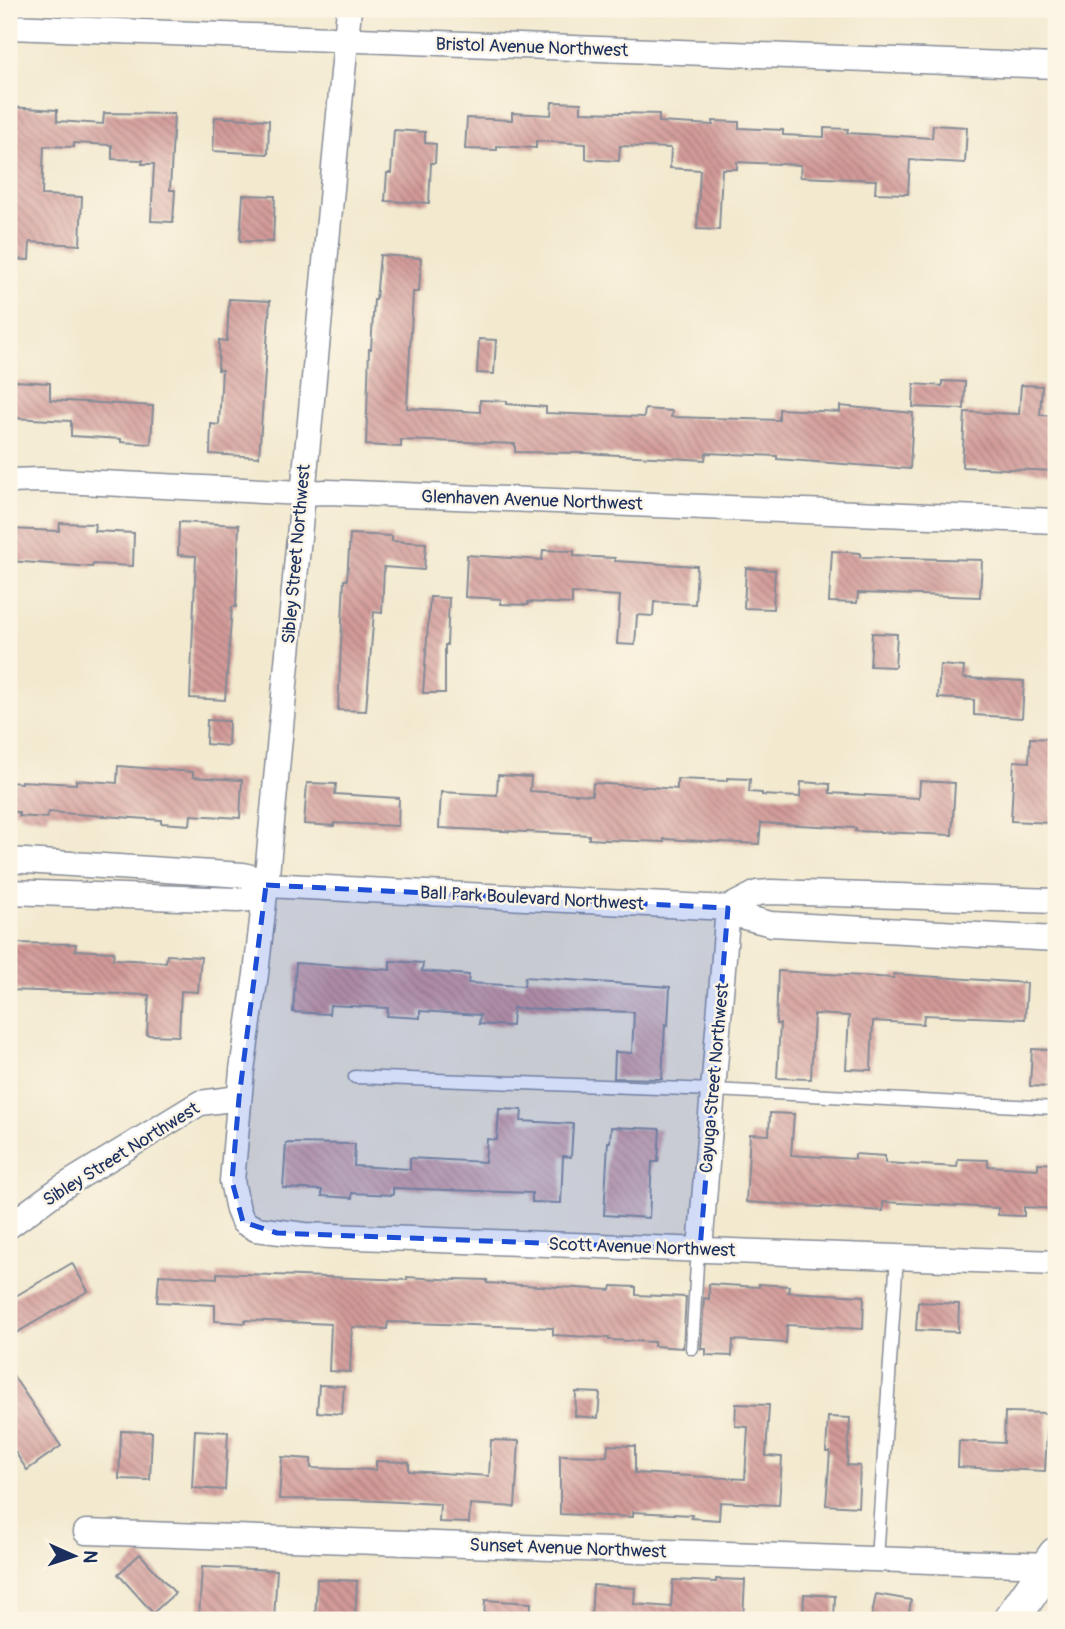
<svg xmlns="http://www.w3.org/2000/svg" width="1065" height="1629" viewBox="0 0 1065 1629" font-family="Pangolin,sans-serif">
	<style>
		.building { fill: url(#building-back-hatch) }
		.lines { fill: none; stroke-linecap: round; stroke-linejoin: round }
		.service-casing { stroke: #868c96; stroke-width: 15 }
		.minor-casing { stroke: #868c96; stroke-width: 27 }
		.secondary-casing { stroke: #868c96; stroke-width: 38 }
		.service { stroke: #fff; stroke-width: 12 }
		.minor { stroke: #fff; stroke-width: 24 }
		.secondary { stroke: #fff; stroke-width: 35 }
		.marked { fill: #1d4ed8; fill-opacity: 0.2; stroke: #1d4ed8; stroke-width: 5; stroke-dasharray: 14 9; stroke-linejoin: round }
		.labels { text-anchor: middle; stroke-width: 5; stroke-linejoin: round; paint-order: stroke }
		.street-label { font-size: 18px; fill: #1b2f5e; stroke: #fcf5e5 }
	</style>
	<defs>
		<pattern id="building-back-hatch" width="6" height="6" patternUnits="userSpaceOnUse" patternTransform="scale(1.75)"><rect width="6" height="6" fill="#d29a98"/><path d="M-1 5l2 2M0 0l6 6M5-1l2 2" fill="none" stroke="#aa7e7f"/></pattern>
	</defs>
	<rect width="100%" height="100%" fill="#fcf5e5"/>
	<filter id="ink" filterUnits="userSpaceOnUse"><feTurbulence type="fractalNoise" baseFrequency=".0143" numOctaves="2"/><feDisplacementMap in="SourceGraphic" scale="14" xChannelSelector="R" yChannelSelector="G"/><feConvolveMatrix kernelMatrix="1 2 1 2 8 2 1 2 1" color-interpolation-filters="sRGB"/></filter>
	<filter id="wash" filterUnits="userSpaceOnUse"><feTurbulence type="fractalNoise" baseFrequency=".00686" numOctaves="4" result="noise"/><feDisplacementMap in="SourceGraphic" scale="28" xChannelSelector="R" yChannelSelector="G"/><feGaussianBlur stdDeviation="1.57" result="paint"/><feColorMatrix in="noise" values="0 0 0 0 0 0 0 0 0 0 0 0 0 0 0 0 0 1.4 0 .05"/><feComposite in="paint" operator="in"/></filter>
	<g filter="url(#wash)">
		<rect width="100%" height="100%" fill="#f2e9cf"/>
		<g id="blocks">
			<g class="building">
				<path d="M552,102L581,103V112L659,114V122L713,125V121L739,122V128L783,130V135L824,137V128L848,129L847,133L932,138L933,125L967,127L965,163L910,160L908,194L875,193L876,180L800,177L801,165L737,162V169H722L719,230L697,229L700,170L670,168L671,148L620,146L619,161L586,159V144L536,141V148L497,146V150L465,149L467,118L512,120V113L551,115Z"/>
				<path d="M9,107L57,110V121L103,124L104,113L174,114L170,190H175L173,222L151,221L154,164H142L143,160L112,159V145L74,143V147L44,146L42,195L82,197L80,245L30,242L29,260L9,259Z"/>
				<path d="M215,117L269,120L268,154L213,151Z"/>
				<path d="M394,130L425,132V143L436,144L435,163H431L429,203L385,201L387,173H391Z"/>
				<path d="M243,195L275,196L273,242L240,241Z"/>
				<path d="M380,255L421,258L419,292H413L407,408L480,412V400L507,401V404L546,407V413L644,417L645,409L672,411L671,417L779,420V409L840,412V406L913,413L910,469L777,459V456L706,453L705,460L584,453L515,452V444L464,442L401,440V447L366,445L369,349H371L374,300H376Z"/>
				<path d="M229,299L270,301L259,457L210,454L211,424L219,425L222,370H218L219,340L227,341Z"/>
				<path d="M479,339L496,340L494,374L477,373Z"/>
				<path d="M14,381L50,383V400L153,406L151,444L121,442V439L71,436V421L12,418Z"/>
				<path d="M942,381L965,382L964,409L913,407L914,384L942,386Z"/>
				<path d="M1021,385L1042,386L1040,415L1056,416V471L962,467L965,412L1019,414Z"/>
				<path d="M179,522L239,525L236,607H232L225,700L190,698L196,556L178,555Z"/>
				<path d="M60,523L95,524L94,531L134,533L133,566L93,564L92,567L9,561V529L59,531Z"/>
				<path d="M350,534L392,536V541L426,543L424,570L384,567L382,613L374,612L366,711L338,710L344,580H347Z"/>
				<path d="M543,550L574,551V556L615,558V561L697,566L695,604L654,602L653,616L637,615L635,645L617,644L620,596L572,593V604L528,602V605L501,604V599L465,597L467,555L542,560Z"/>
				<path d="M832,551L860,553V557L982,560L980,597L858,593L857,603L829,602Z"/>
				<path d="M746,568L775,570L773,609L744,608Z"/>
				<path d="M430,597L449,598L447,645H445V693H423Z"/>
				<path d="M872,633L897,634L895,667L870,666Z"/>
				<path d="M940,665L964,667L963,678L1024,681L1022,718L974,715V700L938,698Z"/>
				<path d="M207,720L229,721L228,746L206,744Z"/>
				<path d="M1030,738L1054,739L1051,823L1011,821L1014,761L1029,762Z"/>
				<path d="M118,766L193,772V777L242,780L240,818L191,815L190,825L161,823V820L48,812L47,818L19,816V812H9V782L21,783V781L76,784V780L117,783Z"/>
				<path d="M498,775L531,777L530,791L592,795L593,783L677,789V779L727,781V778L750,779L749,792L762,793V795L800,797L801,782L830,784V793L919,798L920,781L955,783L952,835L855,831L856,828L761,823L759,844L664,839V842L607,840L589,839V835L439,828L441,792L497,795Z"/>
				<path d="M307,783L336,784L335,794L399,798L398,826L334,823V826L304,824Z"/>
				<path d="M9,943L76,944L75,950L114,952L113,959L166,962L167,955L201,957L198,992L181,991L179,1036L147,1035L149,995L9,990Z"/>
				<path d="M390,961L423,963L422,971L469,975L468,983L524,986L525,977L670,987L668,1025L665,1024L662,1079L614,1078L615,1052L632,1053L634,1012L513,1008L512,1026L479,1024L480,1015L420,1011V1018L387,1016L388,1008L330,1005L329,1014L293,1012L296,963L390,970Z"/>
				<path d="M778,971L894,978V974L1027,983L1025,1019L924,1015L923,1024L873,1021L871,1070L846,1069L849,1016L814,1014L811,1079L777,1078L780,1024H776Z"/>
				<path d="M1032,1049L1050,1050L1048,1087L1030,1086Z"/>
				<path d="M499,1109L522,1110L521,1121L573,1124L571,1157L563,1156L561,1203L532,1202V1193L393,1188V1195L352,1193V1198L322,1196V1190L283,1188L286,1143L355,1144L354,1166L410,1169V1158L485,1162L487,1139L497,1140Z"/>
				<path d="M770,1113L794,1114L791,1155L855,1159V1154L885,1156V1163L957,1167L958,1159L988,1160V1166L1038,1169V1163L1056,1164V1209L1024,1207V1216L998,1215V1208L939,1205L883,1202V1211L746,1202L750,1134L769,1135Z"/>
				<path d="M611,1127L660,1129L658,1162H652L649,1218L604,1215L608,1142H610Z"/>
				<path d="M72,1263L88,1291L16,1333L9,1320V1300Z"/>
				<path d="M217,1273L407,1280V1277L456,1280V1279L487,1280V1283L611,1290L612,1286L636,1287V1295L686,1297L683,1348L654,1346V1342L609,1340V1338L553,1335V1328L388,1322L387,1329L352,1327L350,1372L329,1371L331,1324L245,1320V1323L215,1321V1305L157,1302L159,1275L217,1278Z"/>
				<path d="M709,1284L759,1287V1284L789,1286L788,1292L864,1296L863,1329L787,1325L786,1343L733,1340L732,1356L706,1355V1349H701L704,1298L709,1299Z"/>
				<path d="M918,1302L959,1304L958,1332L916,1330Z"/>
				<path d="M9,1370L61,1446L27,1470L9,1443Z"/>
				<path d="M319,1385L344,1386L342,1414L317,1412Z"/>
				<path d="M576,1392L600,1393L598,1418L575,1416Z"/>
				<path d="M736,1404L769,1405L766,1456L782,1457L779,1505L720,1502L719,1520L691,1518L692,1515L633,1512V1517L560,1514V1455L607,1456L608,1445L635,1446V1473L745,1479L748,1427L735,1426Z"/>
				<path d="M1005,1412L1048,1413L1045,1471L958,1467L959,1441L1004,1443Z"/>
				<path d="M828,1417L850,1418L847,1465L860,1466L858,1507L826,1505L830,1452H826Z"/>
				<path d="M195,1430L228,1432L225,1490L192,1488Z"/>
				<path d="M121,1431L152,1432L150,1480L119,1479Z"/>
				<path d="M491,1440L519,1441L515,1507L470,1504L469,1523L439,1522L440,1504L359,1500L279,1499L282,1457L311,1459V1468L376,1470V1461L409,1462V1471L489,1476Z"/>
				<path d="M140,1554L175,1593L153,1613L118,1574Z"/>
				<path d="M202,1567L277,1570L274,1620L199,1617Z"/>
				<path d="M317,1579L357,1581L355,1620H315Z"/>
				<path d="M716,1579L745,1580L743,1620H591L593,1585L635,1588L634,1604L671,1607L673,1580L716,1582Z"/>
				<path d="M804,1594L835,1596L834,1620H803Z"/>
				<path d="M876,1594L911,1600L908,1620H871Z"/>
				<path d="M485,1600L531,1603L530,1620H484Z"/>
			</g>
		</g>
	</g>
	<g filter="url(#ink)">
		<use href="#blocks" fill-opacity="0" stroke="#868c96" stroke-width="2"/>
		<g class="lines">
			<g class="service-casing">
				<g id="service">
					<path d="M355,1077L714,1090L1056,1108"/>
					<path d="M692,1348L697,1264L700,1249"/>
					<path d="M877,1559L897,1256"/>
				</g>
			</g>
			<g class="minor-casing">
				<g id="minor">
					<path d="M349,9L266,885L256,974L242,1070L232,1181L238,1210L243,1222L256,1229L305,1235L1056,1263"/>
					<path d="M9,27L1056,66"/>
					<path d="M9,481L41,480L302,493L328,492L1056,521"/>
					<path d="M9,860L243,875L259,879L266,885"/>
					<path d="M9,892L237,900L250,899L266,885L728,908L757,893L771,892L1056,901"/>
					<path d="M728,908L740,916L771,924L1056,939"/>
					<path d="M9,1226L61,1188L200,1103L239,1098"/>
					<path d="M700,1249L728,908"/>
					<path d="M86,1532L1049,1565"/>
				</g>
			</g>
			<g class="secondary-casing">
				<path id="secondary" d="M1011,1620L1056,1555"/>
			</g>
			<use href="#service" class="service"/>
			<use href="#minor" class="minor"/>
			<use href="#secondary" class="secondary"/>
		</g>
	</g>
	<path class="marked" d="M266,885L728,908L700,1249L277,1233L243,1222L232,1181L239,1098Z"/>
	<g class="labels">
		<g class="street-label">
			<text transform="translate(532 47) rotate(2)" y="6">Bristol Avenue Northwest</text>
			<text transform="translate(532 500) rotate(2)" y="6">Glenhaven Avenue Northwest</text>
			<text transform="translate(296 554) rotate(-85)" y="6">Sibley Street Northwest</text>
			<text transform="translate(532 898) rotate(3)" y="6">Ball Park Boulevard Northwest</text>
			<text transform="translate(714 1078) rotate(-85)" y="6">Cayuga Street Northwest</text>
			<text transform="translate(121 1154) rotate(-32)" y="6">Sibley Street Northwest</text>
			<text transform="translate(642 1247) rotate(2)" y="6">Scott Avenue Northwest</text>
			<text transform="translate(568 1548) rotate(2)" y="6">Sunset Avenue Northwest</text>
		</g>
	</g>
	<rect width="1065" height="1629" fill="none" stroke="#fcf5e5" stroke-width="35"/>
	<g transform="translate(74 1556) rotate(93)" stroke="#fcf5e5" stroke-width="5" paint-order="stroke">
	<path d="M0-5L12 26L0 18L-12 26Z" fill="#1b2f5e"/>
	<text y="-10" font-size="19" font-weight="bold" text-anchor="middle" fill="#1b2f5e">N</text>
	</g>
</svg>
